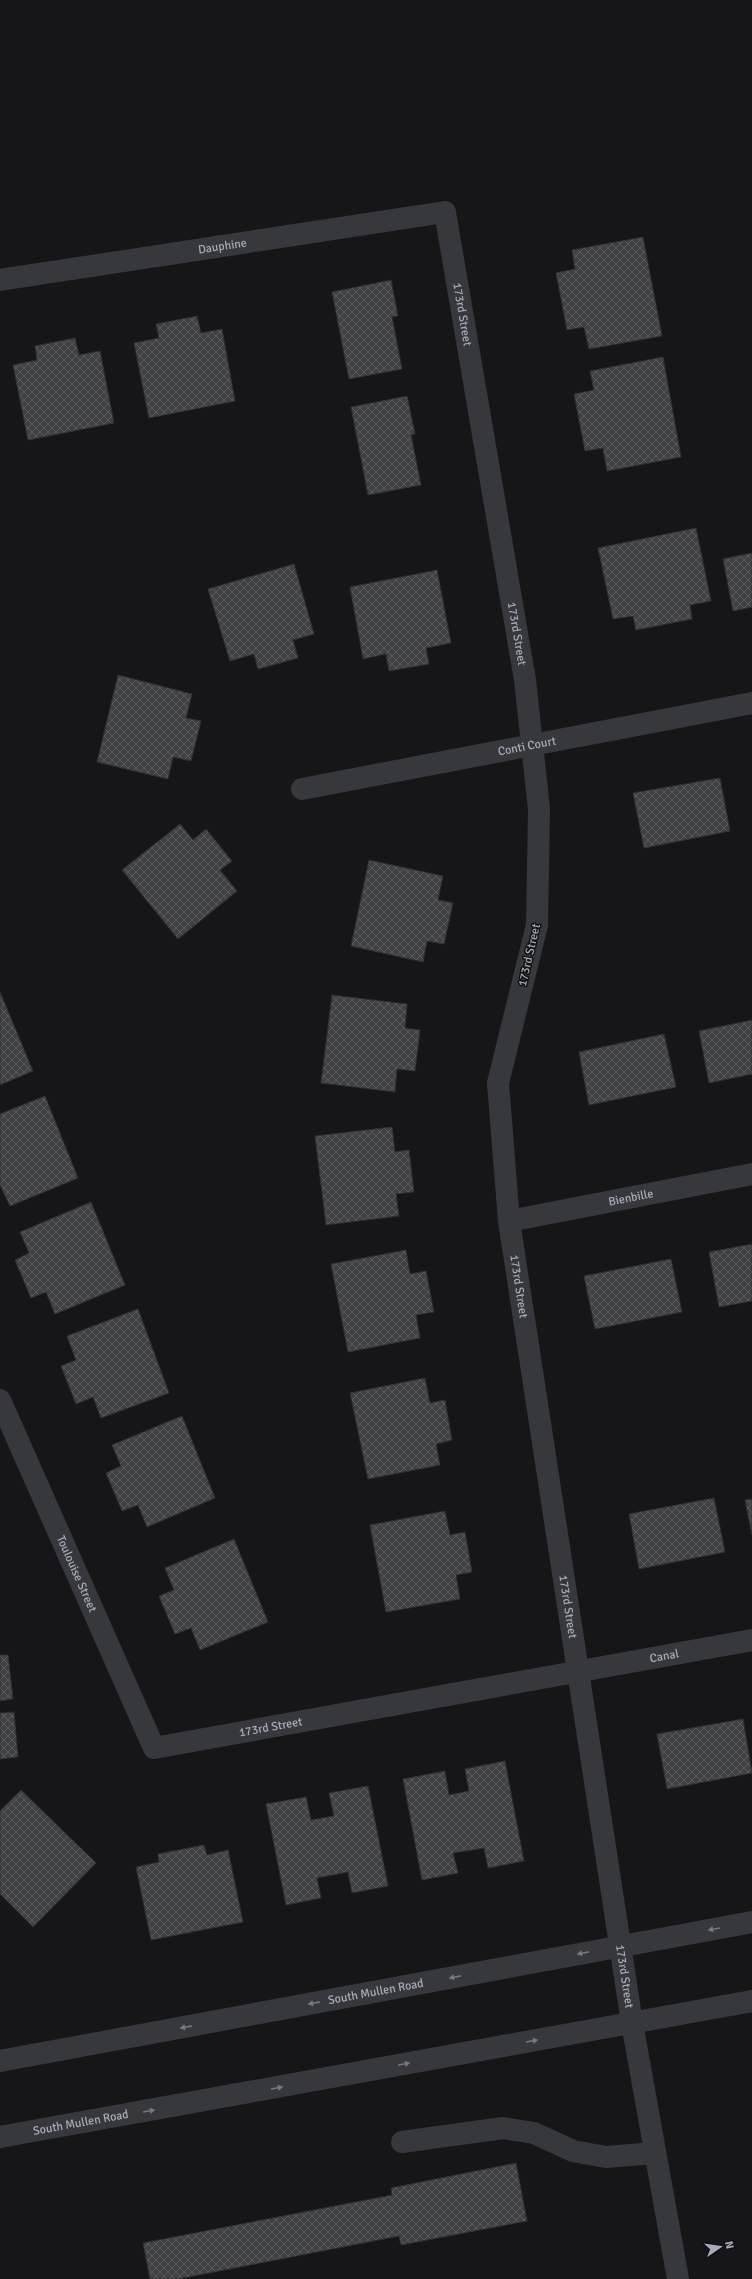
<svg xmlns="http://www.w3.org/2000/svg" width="752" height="2279" viewBox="0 0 752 2279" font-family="Signika,sans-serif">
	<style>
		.building { fill: url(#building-cross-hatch); stroke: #303034 }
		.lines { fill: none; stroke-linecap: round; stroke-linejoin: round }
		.minor { stroke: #37383d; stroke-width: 22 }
		.oneway { fill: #757881 }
		.labels { text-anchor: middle; stroke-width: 3; stroke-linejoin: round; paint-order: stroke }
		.street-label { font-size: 12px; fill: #a8adb8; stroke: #111113 }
	</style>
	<defs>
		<pattern id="building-cross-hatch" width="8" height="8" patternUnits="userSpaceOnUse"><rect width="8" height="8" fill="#404145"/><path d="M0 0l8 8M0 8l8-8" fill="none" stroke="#595a5e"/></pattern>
	</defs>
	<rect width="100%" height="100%" fill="#161618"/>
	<g class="building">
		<path d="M643,237L662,336L589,349L584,327L567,330L556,273L575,269L572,250Z"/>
		<path d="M391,280L398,316L392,317L402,369L349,379L332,292Z"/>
		<path d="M197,316L201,333L222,329L235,401L149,418L134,343L159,338L156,324Z"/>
		<path d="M75,338L79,355L100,351L114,423L28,440L13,365L37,360L35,346Z"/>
		<path d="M663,357L681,457L607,471L603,448L585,451L574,394L594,390L590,371Z"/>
		<path d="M407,396L415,434L411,435L421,485L368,495L351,407Z"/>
		<path d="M696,528L711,601L690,605L692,619L636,630L633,616L613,619L598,548Z"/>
		<path d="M752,553V607L733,611L723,559Z"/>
		<path d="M294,564L314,634L293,640L298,658L258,669L254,654L230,661L208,589Z"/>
		<path d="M437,570L451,643L426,648L429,664L389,671L386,654L363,659L350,587Z"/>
		<path d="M118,675L192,694L186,718L201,721L191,761L173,757L168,779L97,762Z"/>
		<path d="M720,778L730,831L644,848L633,793Z"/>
		<path d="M180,824L193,840L206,829L232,861L220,870L237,891L178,939L122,870Z"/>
		<path d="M369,860L443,876L438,900L453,903L444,944L427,941L423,962L351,946Z"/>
		<path d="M0,992L33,1071L0,1085Z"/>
		<path d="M332,995L407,1004L405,1028L420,1030L415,1071L397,1069L395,1092L321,1083Z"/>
		<path d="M752,1020V1074L709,1083L699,1031Z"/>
		<path d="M664,1034L676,1087L589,1105L579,1052Z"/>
		<path d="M45,1096L78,1178L10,1206L0,1185V1114Z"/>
		<path d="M392,1127L395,1152L409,1150L414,1192L396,1194L399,1216L326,1225L315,1136Z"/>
		<path d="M91,1202L125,1285L55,1314L46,1292L31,1298L15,1260L29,1253L20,1232Z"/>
		<path d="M752,1244V1301L719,1307L709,1252Z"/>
		<path d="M406,1250L410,1274L426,1271L434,1312L416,1315L420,1338L348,1352L331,1264Z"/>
		<path d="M671,1259L682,1312L595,1329L584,1276Z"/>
		<path d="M138,1309L169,1393L101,1418L93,1397L76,1404L61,1366L76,1360L67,1336Z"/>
		<path d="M425,1378L430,1403L445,1400L452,1440L436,1444L440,1465L368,1479L350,1393Z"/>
		<path d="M182,1416L215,1498L147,1527L138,1505L122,1511L106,1473L121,1466L112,1445Z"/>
		<path d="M714,1498L725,1552L639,1569L629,1514Z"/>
		<path d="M752,1499V1535L745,1500Z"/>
		<path d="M445,1511L450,1535L465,1532L472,1572L456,1575L460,1599L386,1612L370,1525Z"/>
		<path d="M234,1539L268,1622L200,1650L191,1628L175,1634L159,1596L174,1590L165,1568Z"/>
		<path d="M0,1655H8L13,1699L0,1701Z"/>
		<path d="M14,1712L18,1757L0,1759V1713Z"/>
		<path d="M743,1719L752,1773L667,1789L657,1734Z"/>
		<path d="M505,1761L524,1861L488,1868L484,1848L453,1853L458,1873L422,1880L403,1779L445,1771L449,1795L469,1791L465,1769Z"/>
		<path d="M368,1786L388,1886L352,1893L348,1872L317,1878L321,1898L286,1905L266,1804L306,1797L311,1820L334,1816L329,1793Z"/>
		<path d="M21,1790L96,1863L33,1927L0,1894V1811Z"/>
		<path d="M204,1845L207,1855L228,1850L243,1922L151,1940L136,1867L159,1862L158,1854Z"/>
		<path d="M516,2163L527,2221L401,2245L399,2236L178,2279H150L143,2243L392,2195L391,2188Z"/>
	</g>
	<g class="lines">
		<g class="minor">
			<path id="s1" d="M0,280L445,212L525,680L539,809L537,925L498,1083L509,1221L632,2023L678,2279"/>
			<path id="s2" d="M302,789L752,703"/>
			<path id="s3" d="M509,1221L752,1174"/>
			<path id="s4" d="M0,1400L154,1748L752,1640"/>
			<path id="s5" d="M0,2061L752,1922"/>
			<path id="s6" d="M0,2137L752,2001"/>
			<path d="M402,2142L503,2128L534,2133L573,2151L606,2157L655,2153"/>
		</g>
	</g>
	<defs><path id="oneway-solid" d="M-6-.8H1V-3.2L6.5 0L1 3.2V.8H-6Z"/></defs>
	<g class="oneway">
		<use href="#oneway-solid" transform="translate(714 1929) rotate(170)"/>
		<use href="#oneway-solid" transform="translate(583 1953) rotate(169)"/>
		<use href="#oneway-solid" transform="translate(455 1977) rotate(169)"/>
		<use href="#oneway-solid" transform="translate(314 2003) rotate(169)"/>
		<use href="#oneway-solid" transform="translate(186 2027) rotate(169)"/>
		<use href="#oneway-solid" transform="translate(532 2041) rotate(-10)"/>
		<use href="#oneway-solid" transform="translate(404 2064) rotate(-10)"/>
		<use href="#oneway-solid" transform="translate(277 2088) rotate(-10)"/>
		<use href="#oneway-solid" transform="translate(149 2111) rotate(-10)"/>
	</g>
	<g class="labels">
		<g class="street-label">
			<text dy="4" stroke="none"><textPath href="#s1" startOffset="225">Dauphine</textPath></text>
			<text dy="4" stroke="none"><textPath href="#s1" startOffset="554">173rd Street</textPath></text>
			<text dy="4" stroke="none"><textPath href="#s1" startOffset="878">173rd Street</textPath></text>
			<text dy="4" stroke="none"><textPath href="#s2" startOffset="229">Conti Court</textPath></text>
			<text transform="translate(529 955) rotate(-77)" y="4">173rd Street</text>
			<text dy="4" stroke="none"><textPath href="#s3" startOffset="124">Bienbille</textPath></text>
			<text dy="4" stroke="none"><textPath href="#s1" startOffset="1538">173rd Street</textPath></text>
			<text dy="4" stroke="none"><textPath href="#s4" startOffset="190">Toulouise Street</textPath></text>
			<text dy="4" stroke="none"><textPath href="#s1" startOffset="1862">173rd Street</textPath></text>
			<text dy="4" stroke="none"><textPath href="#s4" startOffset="899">Canal</textPath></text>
			<text dy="4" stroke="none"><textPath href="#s4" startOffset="499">173rd Street</textPath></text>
			<text dy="4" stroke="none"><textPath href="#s1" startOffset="2236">173rd Street</textPath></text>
			<text dy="4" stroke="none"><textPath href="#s5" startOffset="382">South Mullen Road</textPath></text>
			<text dy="4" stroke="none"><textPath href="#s6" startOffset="82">South Mullen Road</textPath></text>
		</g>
	</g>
	<g transform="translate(720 2247) rotate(77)" stroke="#111113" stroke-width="3" paint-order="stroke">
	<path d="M0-3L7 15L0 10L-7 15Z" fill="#a8adb8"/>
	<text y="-6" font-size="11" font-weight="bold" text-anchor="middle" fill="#a8adb8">N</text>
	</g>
</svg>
